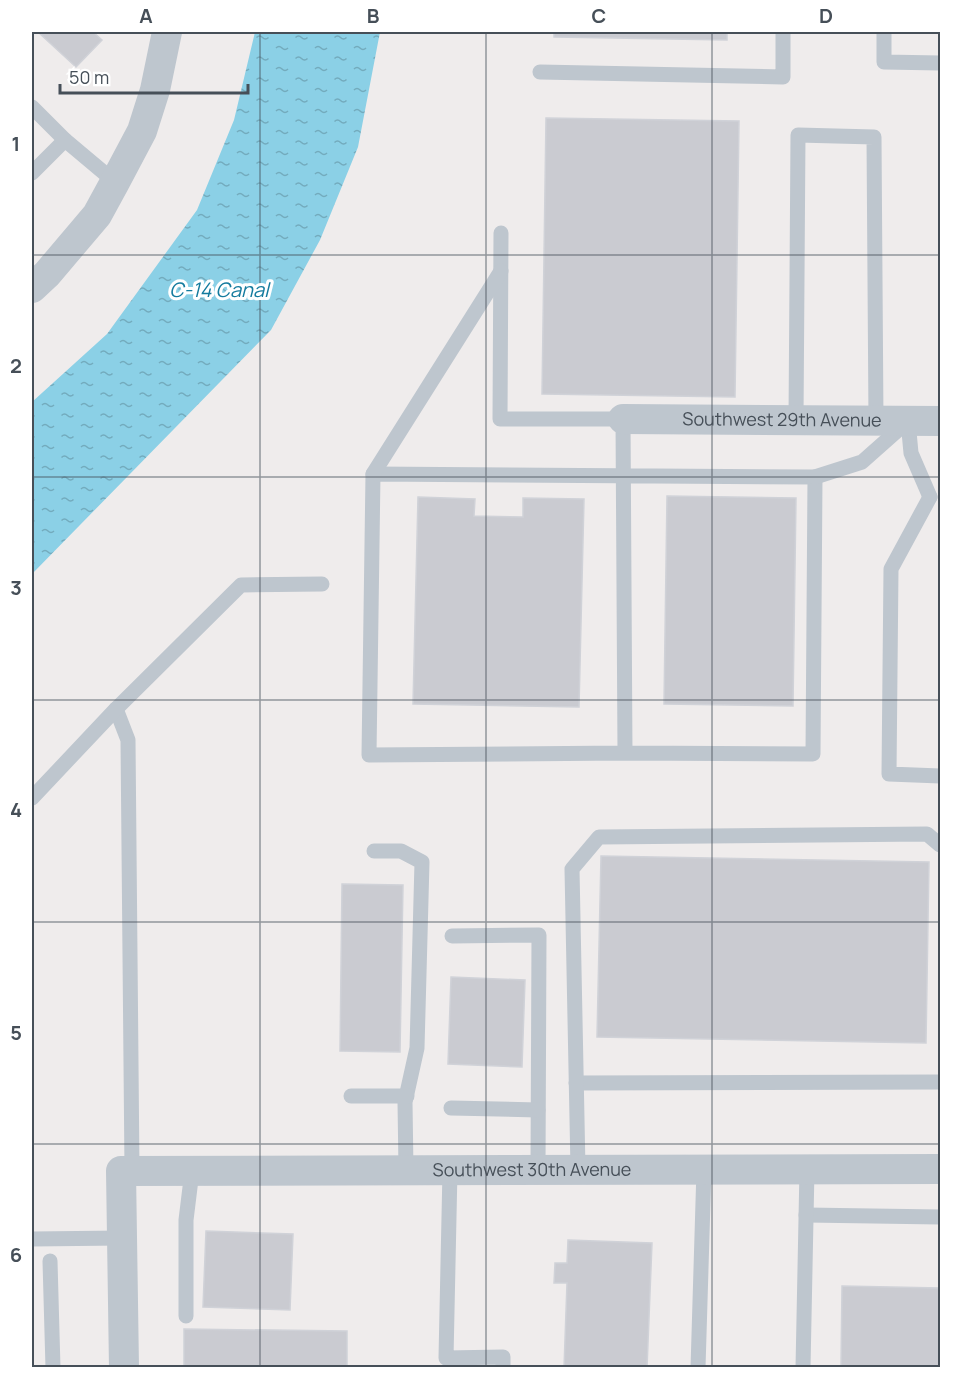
<svg xmlns="http://www.w3.org/2000/svg" width="972" height="1399" viewBox="0 0 972 1399" font-family="Manrope,sans-serif">
	<style>
		.water { fill: url(#water-ripples) }
		.building { fill: #cacbd1; stroke: #d0d2d8; stroke-width: 1.5 }
		.lines { fill: none; stroke-linecap: round; stroke-linejoin: round }
		.service { stroke: #bec6ce; stroke-width: 15 }
		.minor { stroke: #bec6ce; stroke-width: 30 }
		.grid { fill: none; stroke: #464f58; stroke-width: 1.5; stroke-opacity: 0.55 }
		.labels { text-anchor: middle; stroke-width: 6; stroke-linejoin: round; paint-order: stroke }
		.street-label { font-size: 18px; fill: #464f58; stroke: #fff }
		.water-label { font-size: 20px; font-style: italic; fill: #147b9e; stroke: #fff }
		.neatline { fill: none; stroke: #464f58; stroke-width: 2 }
		.grid-label { font-size: 20px; text-anchor: middle; font-weight: bold; fill: #464f58 }
	</style>
	<defs>
		<pattern id="water-ripples" width="26" height="14" patternUnits="userSpaceOnUse" patternTransform="scale(1.5)"><rect width="26" height="14" fill="#8bd0e6"/><path d="M2 4q2-2 4 0t4 0M15 11q2-2 4 0t4 0" fill="none" stroke="#73abbd"/></pattern>
	</defs>
	<rect width="100%" height="100%" fill="#efecec"/>
	<path class="water" d="M255,32H380L358,147L320,240L271,330L32,574V402L107,334L197,210L234,120Z"/>
	<g class="building">
		<path d="M38,32H93L102,40L76,67Z"/>
		<path d="M554,32H727V40L554,37Z"/>
		<path d="M546,118L739,121L735,397L542,394Z"/>
		<path d="M667,496L796,498L793,706L664,704Z"/>
		<path d="M418,497L475,499L474,516L523,517V498L584,499L579,707L413,704Z"/>
		<path d="M601,856L929,862L926,1043L597,1037Z"/>
		<path d="M342,884L403,885L400,1052L340,1051Z"/>
		<path d="M451,977L525,980L522,1067L448,1064Z"/>
		<path d="M206,1231L293,1234L290,1310L203,1307Z"/>
		<path d="M568,1240L652,1243L647,1368H564L567,1283H554L555,1263H567Z"/>
		<path d="M842,1286L940,1288V1368H841Z"/>
		<path d="M184,1329L347,1331V1368H184Z"/>
	</g>
	<g class="lines">
		<g class="service">
			<path d="M884,32V62L940,63"/>
			<path d="M540,72L783,77V32"/>
			<path d="M32,107L65,140"/>
			<path d="M32,173L65,140L115,182"/>
			<path d="M501,233L500,419H623L625,753L813,754L815,477L373,474L369,755L625,753"/>
			<path d="M796,420L798,135L874,137L876,421"/>
			<path d="M908,421L911,453L930,497"/>
			<path d="M373,474L501,271"/>
			<path d="M815,477L862,462L906,423"/>
			<path d="M930,497L891,569L889,774L940,776"/>
			<path d="M116,709L128,740L132,1171"/>
			<path d="M32,798L116,709L241,585L322,584"/>
			<path d="M374,851H401L422,862L417,1048L405,1102L406,1170"/>
			<path d="M452,936L539,935L538,1169"/>
			<path d="M576,1083L940,1082"/>
			<path d="M351,1096H407"/>
			<path d="M451,1108L538,1110"/>
			<path d="M578,1169L572,869L599,837L927,834L940,845"/>
			<path d="M450,1170L446,1358L503,1357V1368"/>
			<path d="M806,1215L940,1217"/>
			<path d="M32,1239L122,1238"/>
			<path d="M50,1261L53,1368"/>
			<path d="M186,1316V1220L192,1171"/>
			<path d="M698,1368L704,1169"/>
			<path d="M803,1368L807,1169"/>
		</g>
		<g class="minor">
			<path d="M32,288L47,274L97,215L115,182L142,131L155,90L167,32"/>
			<path id="s1" d="M623,419L940,421"/>
			<path id="s2" d="M124,1368L121,1171L940,1169"/>
		</g>
	</g>
	<path class="grid" d="M260,32V1368M486,32V1368M712,32V1368M32,255H940M32,477H940M32,700H940M32,922H940M32,1144H940"/>
	<g class="labels">
		<g class="street-label">
			<text dy="6" stroke="none"><textPath href="#s1" startOffset="159">Southwest 29th Avenue</textPath></text>
			<text dy="6" stroke="none"><textPath href="#s2" startOffset="608">Southwest 30th Avenue</textPath></text>
		</g>
		<g class="water-label">
			<text x="219" y="297">C-14 Canal</text>
		</g>
	</g>
	<rect width="972" height="1399" fill="none" stroke="#ffffff" stroke-width="66"/>
	<path d="M60 84v9h188v-9" fill="none" stroke="#464f58" stroke-width="3"/>
	<text x="69" y="84" font-size="18" fill="#464f58" stroke="#ffffff" stroke-width="4.5" paint-order="stroke">50 m</text>
	<rect x="33" y="33" width="906" height="1333" class="neatline"/>
	<g class="grid-label">
		<text x="146" y="23">A</text>
		<text x="373" y="23">B</text>
		<text x="599" y="23">C</text>
		<text x="826" y="23">D</text>
		<text x="16" y="151">1</text>
		<text x="16" y="373">2</text>
		<text x="16" y="595">3</text>
		<text x="16" y="817">4</text>
		<text x="16" y="1040">5</text>
		<text x="16" y="1262">6</text>
	</g>
</svg>
